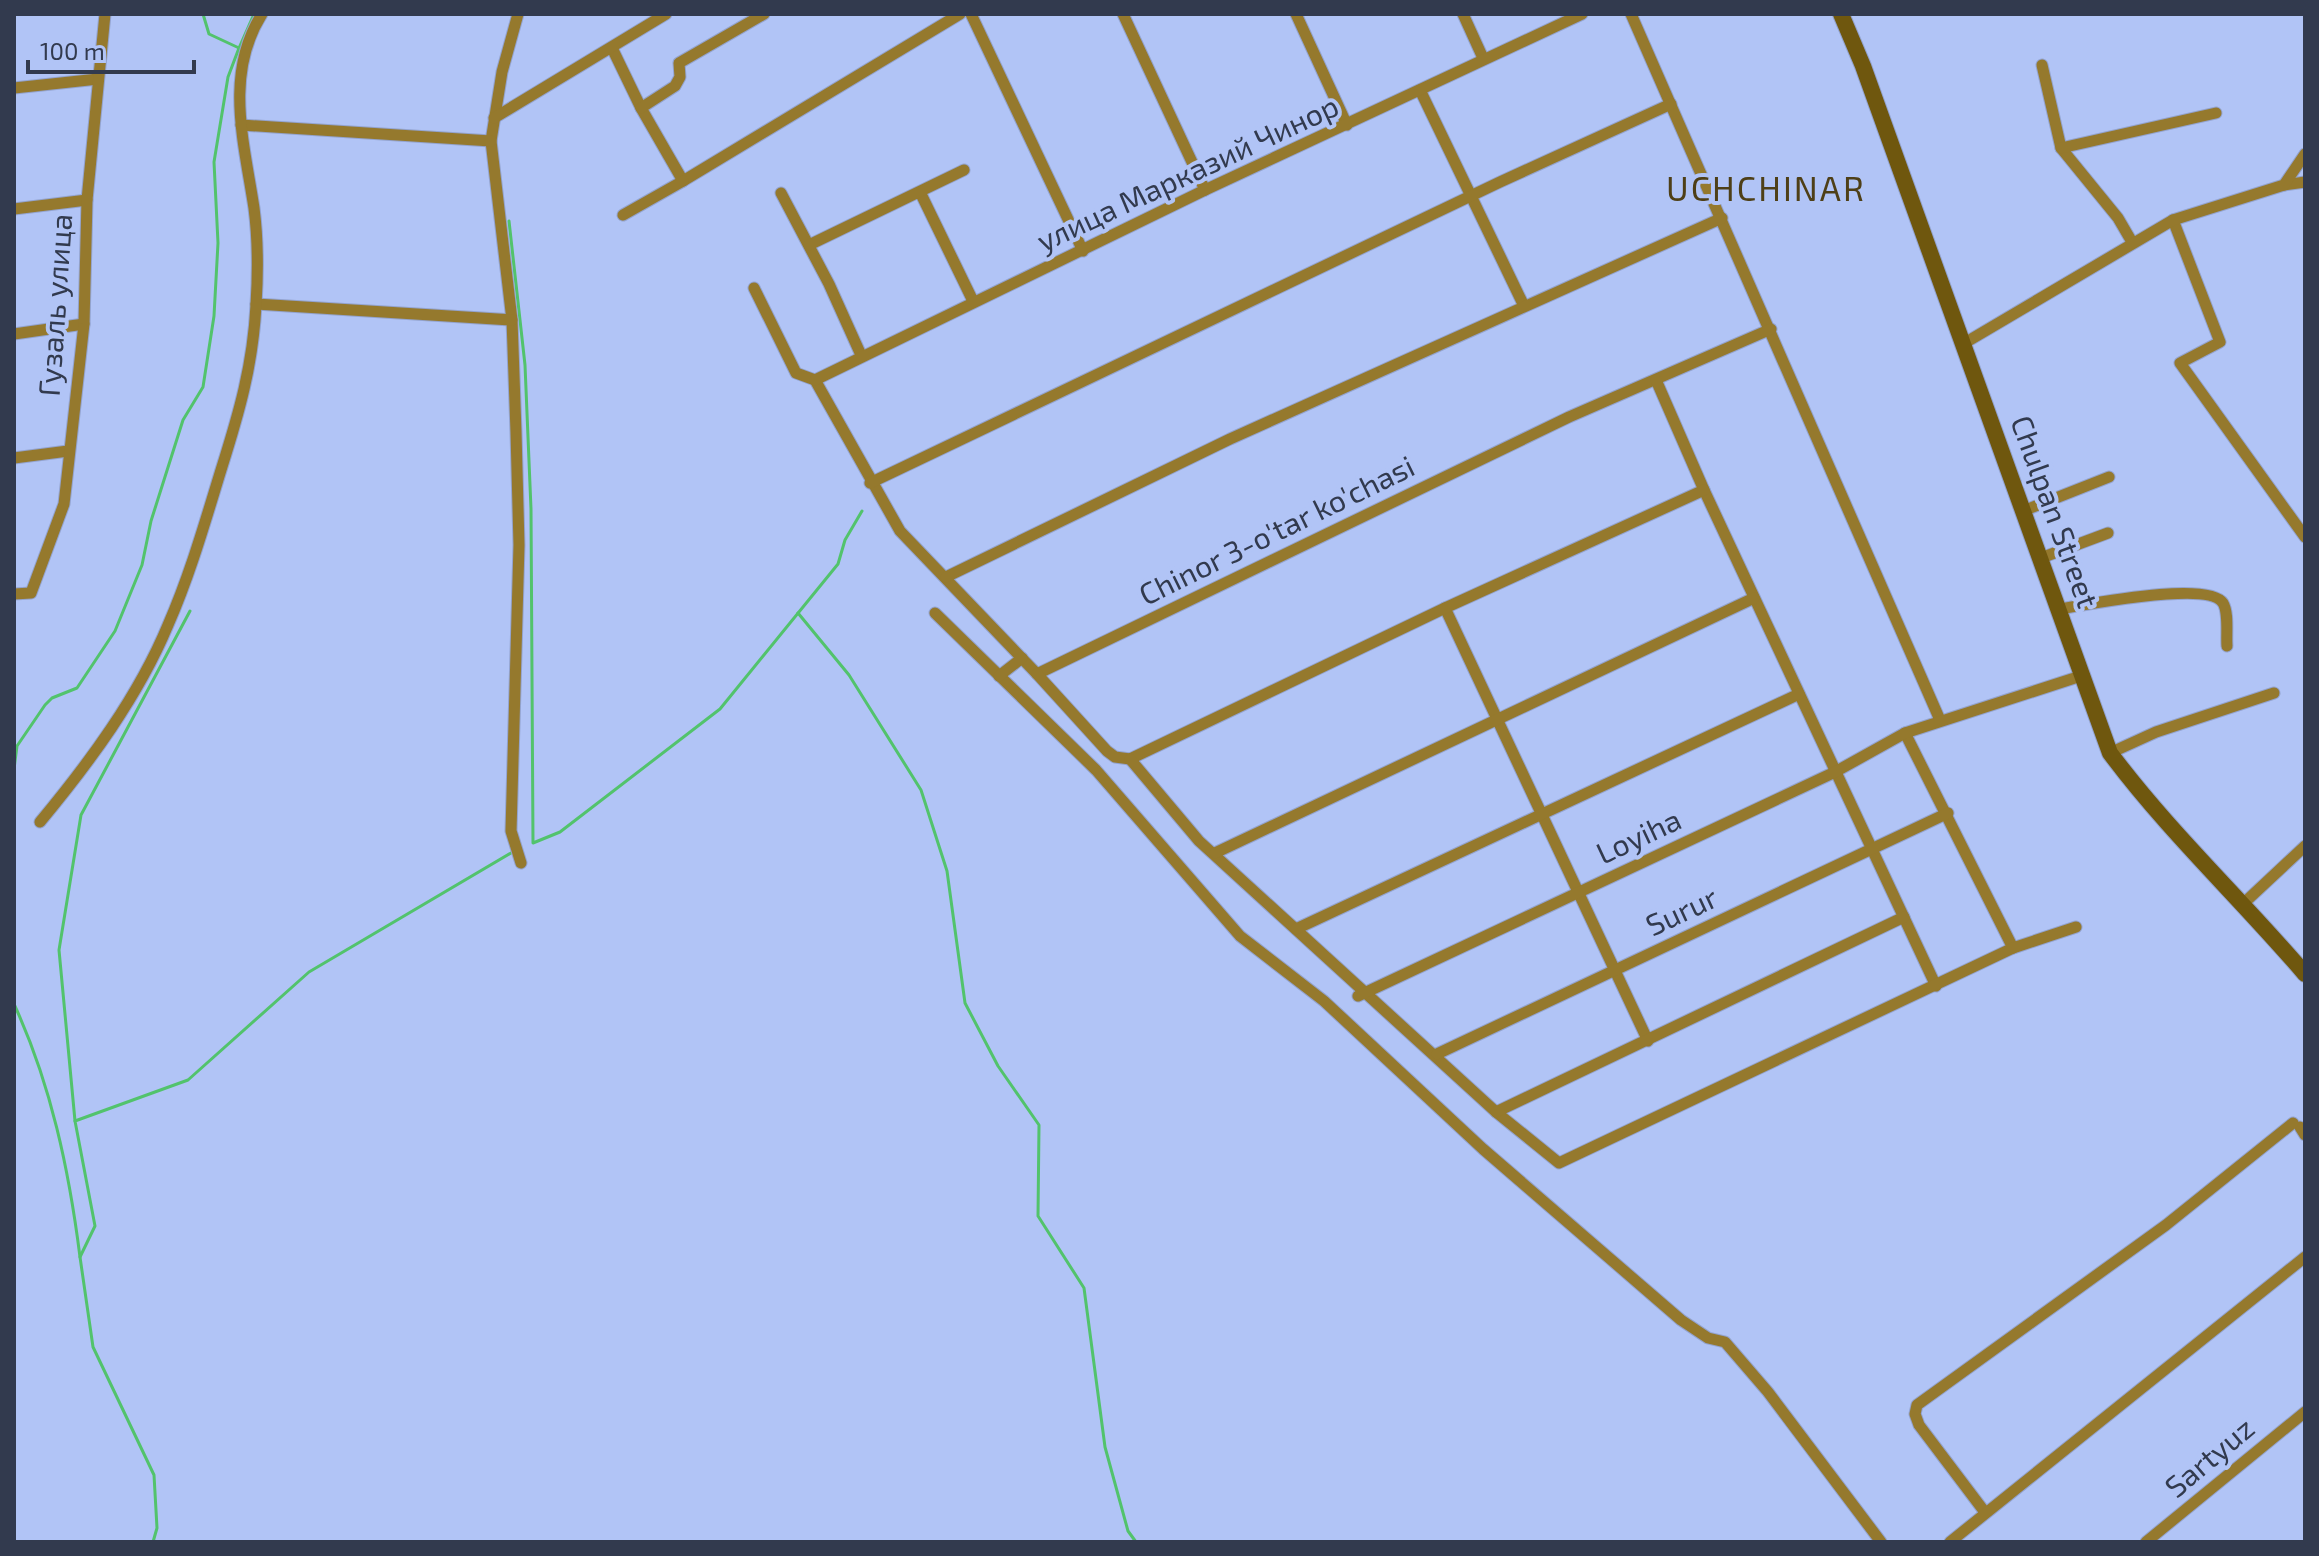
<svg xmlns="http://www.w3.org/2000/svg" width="2319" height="1556" viewBox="0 0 2319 1556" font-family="'Exo 2',sans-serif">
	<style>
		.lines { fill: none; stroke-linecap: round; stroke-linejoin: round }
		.stream { stroke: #52c36c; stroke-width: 3 }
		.street-casing { stroke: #93a3ce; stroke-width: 13 }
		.secondary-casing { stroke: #93a3ce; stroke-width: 18 }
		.street { stroke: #95792d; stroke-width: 11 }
		.secondary { stroke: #6f570e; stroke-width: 16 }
		.labels { text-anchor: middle; stroke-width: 8; stroke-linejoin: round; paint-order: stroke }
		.street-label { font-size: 30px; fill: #323a4e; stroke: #b1c4f6 }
		.quarter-label { font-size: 34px; letter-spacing: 2px; fill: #4e3f17; stroke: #b1c4f6 }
	</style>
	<rect width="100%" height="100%" fill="#b1c4f6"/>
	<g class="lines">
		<g class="stream">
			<path d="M239,48L254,14"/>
			<path d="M509,221L525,365L531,509L533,843L560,832L720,709L838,564L845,540L862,511"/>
			<path d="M798,613L849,675L921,790L947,871L965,1003L998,1066L1039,1125L1038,1216L1084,1288L1105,1447L1128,1531L1136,1542"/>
			<path d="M14,769L17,746L45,705L52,698L77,688L115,631L142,565L151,521L183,420L203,387L214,316L218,243L214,162L228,77L239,48L209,34L203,14"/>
			<path d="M14,1004C51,1084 69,1170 80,1257"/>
			<path d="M75,1121L59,950L81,815L190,611"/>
			<path d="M153,1542L157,1528L154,1475L93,1347L80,1257L95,1226L75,1121L188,1080L309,972L511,853"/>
		</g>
		<g class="street-casing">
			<g id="street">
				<path d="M518,14L502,72L491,141L512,320L516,432L519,545L511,831L521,863"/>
				<path d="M971,14L1083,251"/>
				<path d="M1123,14L1205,190"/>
				<path d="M1296,14L1347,125"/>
				<path d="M1463,14L1483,58"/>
				<path d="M1631,14L1940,720"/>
				<path d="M612,48L641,108L683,181L960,14"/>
				<path d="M2042,65L2061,148L2118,218L2132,242"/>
				<path d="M14,88L98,79"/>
				<path d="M1420,90L1524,306"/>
				<path d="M641,108L675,86L680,77L679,63L764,14"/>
				<path d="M494,118L666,14"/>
				<path d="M241,125L491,141"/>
				<path d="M2061,148L2216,113"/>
				<path d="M2284,185L2305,182"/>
				<path d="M920,192L973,301"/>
				<path d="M781,193L829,284L861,355"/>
				<path d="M14,209L87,200"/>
				<path d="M623,215L683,181"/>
				<path d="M2173,220L2220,342L2180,363L2305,537"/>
				<path d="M809,245L964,170"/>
				<path d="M754,288L796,373L815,380L900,531L1037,674L1569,417L1771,329"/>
				<path d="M256,304L512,320"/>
				<path d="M14,334L84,324"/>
				<path d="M1963,344L2173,220L2284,185L2305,154"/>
				<path d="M815,380L1205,190L1582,14"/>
				<path d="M1656,380L1704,490L1936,986"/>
				<path d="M14,458L68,451"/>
				<path d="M870,483L1500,182L1671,104"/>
				<path d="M2023,511L2109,477"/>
				<path d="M2041,558L2108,533"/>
				<path d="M946,577L1230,439L1722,218"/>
				<path d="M14,594L31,593L64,504L84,324L87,200L105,14"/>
				<path d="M1445,608L1648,1041"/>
				<path d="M2059,609C2086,605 2208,580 2223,603C2229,613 2226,634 2227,646"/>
				<path d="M935,613L1096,770L1240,936L1324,1001L1483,1149L1681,1320L1708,1338L1725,1342L1768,1392L1881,1542"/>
				<path d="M1037,674L1107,751L1115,757L1130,759L1445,608L1704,490"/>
				<path d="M999,676L1022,658"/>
				<path d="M1905,733L2013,948"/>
				<path d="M2110,753L2156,732L2274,693"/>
				<path d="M1130,759L1199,841L1496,1112L1559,1163L2013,948L2076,927"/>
				<path d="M40,822C89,763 138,697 168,625C190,575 205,522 221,470C239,413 253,365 256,305C258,274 258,239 254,208C244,142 224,74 262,14"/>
				<path d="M1215,853L1754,598"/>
				<path d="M2244,903L2305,846"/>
				<path d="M1296,929L1799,694"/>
				<path d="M1358,996L1835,772L1905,733L2084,675"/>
				<path d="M1437,1054L1948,813"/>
				<path d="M1496,1112L1904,917"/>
				<path d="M2300,1127L2305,1135"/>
				<path d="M1984,1511L1919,1425L1915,1414L1917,1405L2166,1225L2293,1123"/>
				<path d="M1950,1542L2305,1257"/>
				<path d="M2146,1542L2305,1412"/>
			</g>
		</g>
		<g class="secondary-casing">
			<path id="secondary" d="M1841,14L1863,66L2110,753C2169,832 2241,899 2305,974"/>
		</g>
		<use href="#street" class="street"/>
		<use href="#secondary" class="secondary"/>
	</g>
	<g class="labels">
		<g class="street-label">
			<text transform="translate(1188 174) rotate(-25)" y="10">улица Марказий Чинор</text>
			<text transform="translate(56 305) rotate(-86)" y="10">Гузаль улица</text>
			<text transform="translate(2054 512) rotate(70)" y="10">Chulpan Street</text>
			<text transform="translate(1277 531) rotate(-26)" y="10">Chinor 3-o'tar ko'chasi</text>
			<text transform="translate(1639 837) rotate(-25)" y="10">Loyiha</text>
			<text transform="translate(1682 912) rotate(-25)" y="10">Surur</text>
			<text transform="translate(2210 1458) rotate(-40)" y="10">Sartyuz</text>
		</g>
		<g class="quarter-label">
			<text x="1766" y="201">UCHCHINAR</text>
		</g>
	</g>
	<rect width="2319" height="1556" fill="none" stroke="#323a4e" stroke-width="32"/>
	<path d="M28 60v12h166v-12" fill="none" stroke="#323a4e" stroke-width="4"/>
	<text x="40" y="60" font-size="24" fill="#323a4e" stroke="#b1c4f6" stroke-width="6" paint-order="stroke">100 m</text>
</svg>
